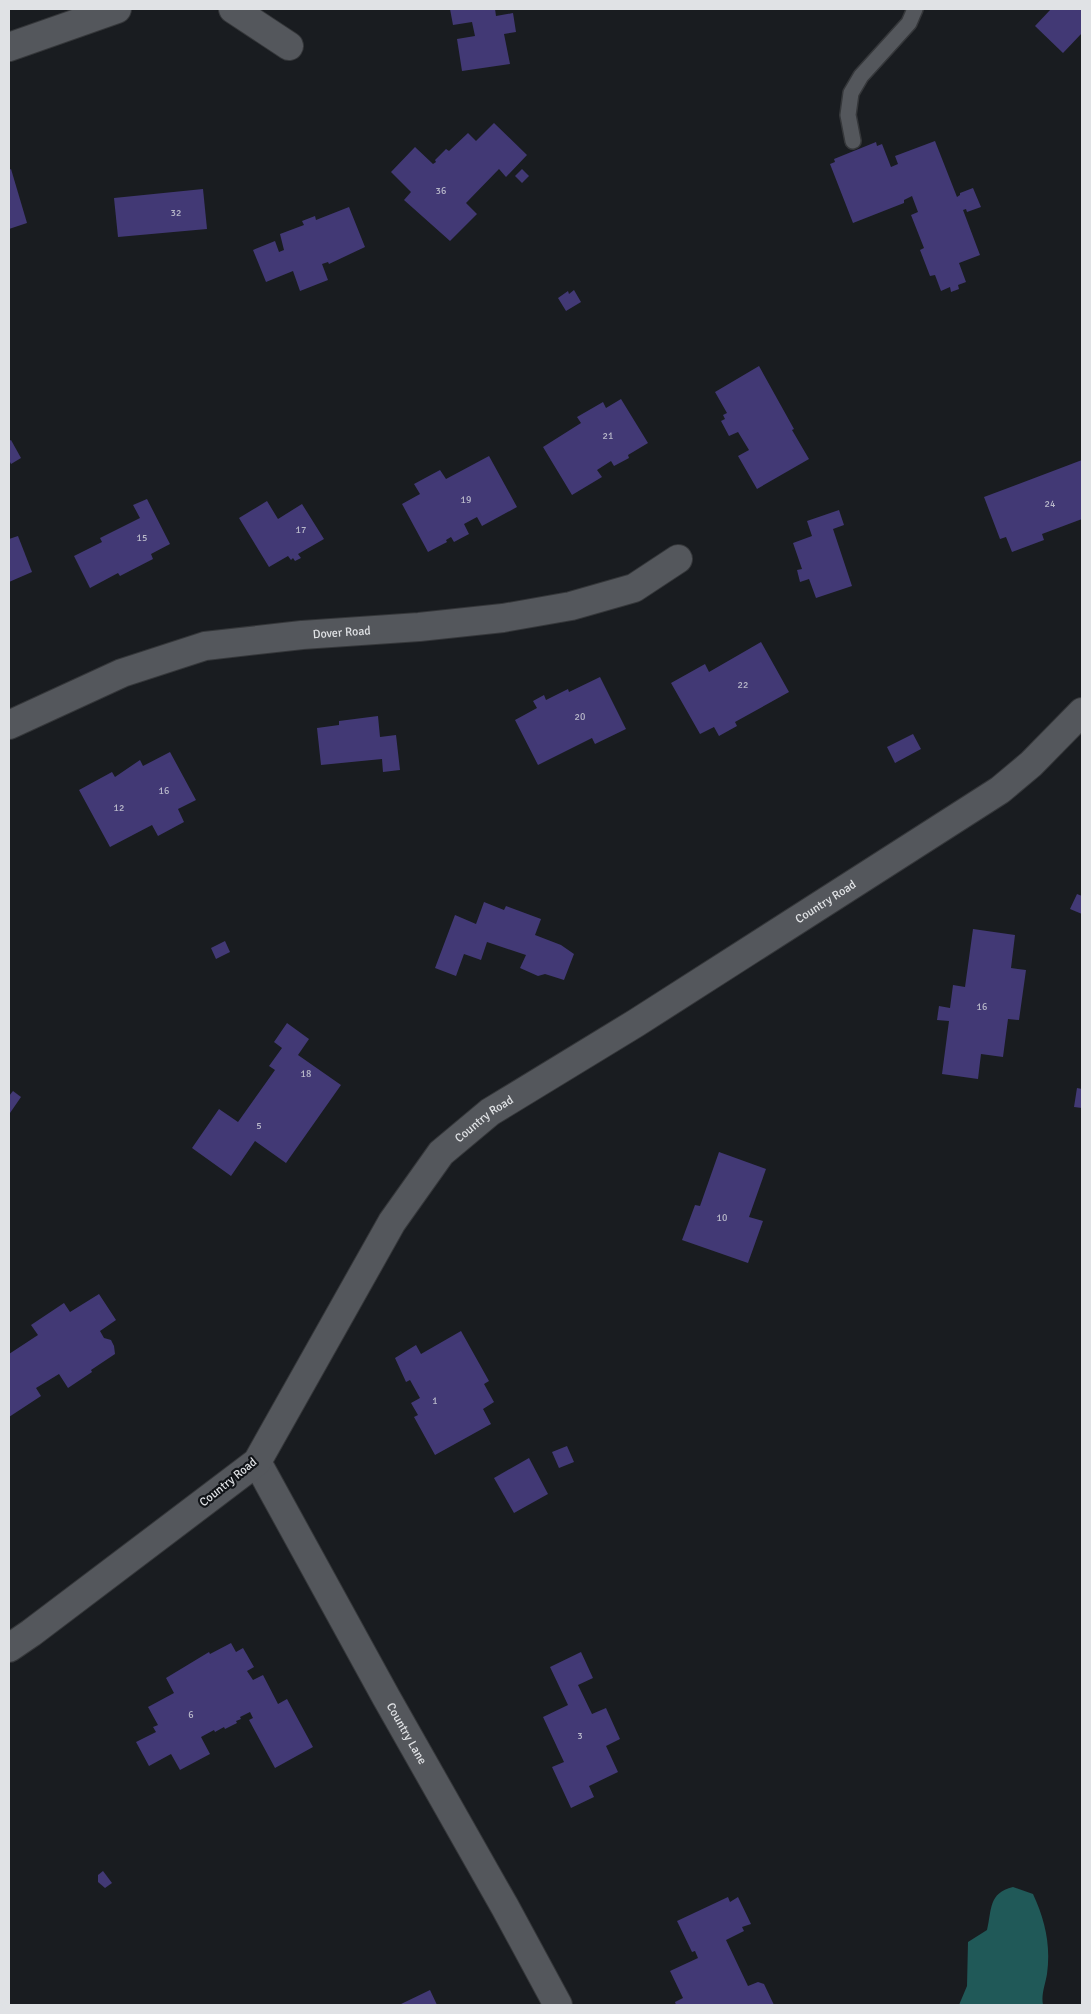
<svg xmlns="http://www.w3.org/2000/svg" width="1091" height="2014" viewBox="0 0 1091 2014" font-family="Signika,sans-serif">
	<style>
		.water { fill: #205958 }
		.building { fill: #423975 }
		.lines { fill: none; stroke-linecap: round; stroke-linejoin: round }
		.service-casing { stroke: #35373a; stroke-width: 18 }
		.minor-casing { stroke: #35373a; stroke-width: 30 }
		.service { stroke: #54575c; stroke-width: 15 }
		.minor { stroke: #54575c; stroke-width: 28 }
		.labels { text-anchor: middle; stroke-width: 4.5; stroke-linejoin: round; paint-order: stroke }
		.number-label { font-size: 10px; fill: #b8b8c9 }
		.street-label { font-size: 12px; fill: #e0e2e5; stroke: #101317 }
	</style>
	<rect width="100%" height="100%" fill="#191c20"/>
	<path class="water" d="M1013,1887L1033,1894C1045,1920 1051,1945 1047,1974C1045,1986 1041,1994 1043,2005H959L967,1986L968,1942L987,1930C992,1910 988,1893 1013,1887Z"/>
	<g class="building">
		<path d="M450,9H495L496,16L513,13L516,32L504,34L510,64L462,71L457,39L475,36L472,22L453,25Z"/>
		<path d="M1051,9H1082V33L1063,53L1035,26Z"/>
		<path d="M494,123L527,155L506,177L499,169L466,203L477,214L450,241L404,200L411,192L391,172L415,147L433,164L436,162L435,160L446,149L449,151L468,133L476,141Z"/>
		<path d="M935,141L957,197L960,195V193L973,188L981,207L967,212L966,209L963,210L980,255L959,263L966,282L958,285L959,289L951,292L950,287L941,291L935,275L930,276L920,250L924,248L911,215L918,212L912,196L904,200V203L853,223L830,164L835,162L834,159L876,142L877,146L882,144L891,167L898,164L895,156Z"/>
		<path d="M11,169L27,223L9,229V170Z"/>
		<path d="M522,169L529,176L522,183L515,176Z"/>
		<path d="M203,189L207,229L118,237L114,198Z"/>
		<path d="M349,207L365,247L329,264L328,262L322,264L328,280L300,291L293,271L266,282L253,250L275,241L279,252L284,250L280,234L304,225L302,221L315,216L316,220Z"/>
		<path d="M574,290L581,302L566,311L558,298L568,291L569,294Z"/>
		<path d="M759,366L794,429L792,430L809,459L757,489L738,456L749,450L738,432L729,436L721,421L725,419L723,415L727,413L715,392Z"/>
		<path d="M621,399L648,443L628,455L629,458L614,466L611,461L597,470L602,477L572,495L543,447L581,423L577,417L603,402L606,408Z"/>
		<path d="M11,440L21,458L11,464L9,460V441Z"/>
		<path d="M489,456L517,507L482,526L477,517L464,524L469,534L454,542L451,537L446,540L447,542L428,552L402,504L420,494L414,484L440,470L446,479Z"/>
		<path d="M1082,460V519L1042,534L1044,540L1012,552L1006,537L1000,539L984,497Z"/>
		<path d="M147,499L170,544L151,554L153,559L120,576L118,573L90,588L74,556L102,542L100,538L140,518L133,505Z"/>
		<path d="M267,501L278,519L302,504L324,539L298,554L301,558L295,561L293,558L291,560L288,556L269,567L239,518Z"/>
		<path d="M839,510L844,525L833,529L852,586L816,598L809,579L800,582L797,570L802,569L793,543L812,536L807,521Z"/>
		<path d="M18,536L32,572L9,582V539Z"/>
		<path d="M761,642L789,692L735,722L737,726L719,736L714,727L700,734L671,683L705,664L709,672Z"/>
		<path d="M600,677L626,729L595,744L592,738L538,765L515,720L537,708L533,701L544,695L546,700L568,689L569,692Z"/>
		<path d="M378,716L380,737L396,735L400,770L383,772L382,759L321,765L317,728L339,725V721Z"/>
		<path d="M913,734L921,749L895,763L887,747Z"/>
		<path d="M170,752L196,800L178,809L184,822L158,836L152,825L110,847L79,790L112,772L115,777L140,760L143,766Z"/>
		<path d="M1077,894L1082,896V914L1070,909Z"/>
		<path d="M484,902L504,910L506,906L541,919L535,935L561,945L574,954L564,980L545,974L538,976L520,968L526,955L487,942L481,960L464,954L456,976L435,968L455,915L476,924Z"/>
		<path d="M973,929L1015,935L1011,968L1026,970L1019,1020L1008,1019L1003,1057L981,1054L978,1079L942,1074L949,1021L937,1020L939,1006L950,1008L953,985L965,987Z"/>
		<path d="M225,941L230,952L216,959L211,948Z"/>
		<path d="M287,1023L309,1039L298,1055L341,1085L286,1163L255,1141L231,1176L192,1148L219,1109L238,1122L275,1070L269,1066L282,1048L274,1042Z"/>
		<path d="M1077,1088L1082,1089V1108L1074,1107Z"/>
		<path d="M13,1091L21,1097L10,1113L9,1096Z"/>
		<path d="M719,1152L766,1169L749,1217L763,1221L748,1263L682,1240L695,1205L700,1206Z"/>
		<path d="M99,1294L116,1320L100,1331L104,1338L111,1340L114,1346L115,1354L91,1370L92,1372L68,1388L59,1374L36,1388L41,1396L9,1417V1354L38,1335L31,1325L64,1303L70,1312Z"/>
		<path d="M461,1331L489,1381L484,1384L494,1402L483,1409L491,1424L435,1455L414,1417L418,1415L411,1403L420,1398L410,1380L406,1382L395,1358L416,1345L421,1354Z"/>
		<path d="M567,1446L574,1462L559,1468L552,1452Z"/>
		<path d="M529,1458L548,1494L514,1513L494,1478Z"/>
		<path d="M231,1643L236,1652L243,1648L254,1667L247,1671L253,1680L263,1675L278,1704L287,1699L313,1747L275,1768L249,1720L253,1718L250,1712L240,1717L241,1719L236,1721L237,1723L225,1729L224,1727L215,1732L214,1730L201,1737L210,1754L180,1770L171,1754L149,1766L136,1742L156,1732L153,1727L158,1725L148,1707L174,1693L166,1678L209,1652L210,1654Z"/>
		<path d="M581,1652L593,1678L578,1685L592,1714L606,1708L620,1739L606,1746L618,1772L589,1786L594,1797L571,1808L552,1767L564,1762L543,1717L568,1705L550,1667Z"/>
		<path d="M103,1871L112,1883L105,1888L98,1882V1875Z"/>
		<path d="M728,1897L730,1902L738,1897L751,1924L742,1927L744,1931L726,1940L748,1986L758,1982L764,1984L774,2005H676L675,2002L683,1998L670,1971L698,1958L695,1951L692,1952L677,1921Z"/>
		<path d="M430,1990L437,2005H399Z"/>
	</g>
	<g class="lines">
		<g class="service-casing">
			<path id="service" d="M853,141L848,115L851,93L861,76L909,23L915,9"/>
		</g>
		<g class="minor-casing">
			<g id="minor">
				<path d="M233,9L289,46"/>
				<path d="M9,47L117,9"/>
				<path id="s1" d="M9,725L122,673L205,646L302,635L419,627L503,618L571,606L634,588L678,559"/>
				<path id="s2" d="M257,1462L386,1697L505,1907L558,2005"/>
				<path id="s3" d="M9,1648L31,1633L257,1462L392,1222L441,1153L490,1112L636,1023L1000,790L1031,764L1082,712"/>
			</g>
		</g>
		<use href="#service" class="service"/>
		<use href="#minor" class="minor"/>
	</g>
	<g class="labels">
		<g class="number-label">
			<text x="441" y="194">36</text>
			<text x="176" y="216">32</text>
			<text x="608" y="439">21</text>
			<text x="466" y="503">19</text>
			<text x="1050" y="507">24</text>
			<text x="301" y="533">17</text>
			<text x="142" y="541">15</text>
			<text x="743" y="688">22</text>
			<text x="580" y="720">20</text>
			<text x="164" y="794">16</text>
			<text x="119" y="811">12</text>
			<text x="982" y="1010">16</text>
			<text x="306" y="1077">18</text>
			<text x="259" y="1129">5</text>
			<text x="722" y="1221">10</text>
			<text x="435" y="1404">1</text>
			<text x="191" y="1718">6</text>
			<text x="580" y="1739">3</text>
		</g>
		<g class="street-label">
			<text dy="4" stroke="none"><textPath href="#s1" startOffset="349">Dover Road</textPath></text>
			<text dy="4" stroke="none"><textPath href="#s3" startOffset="1130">Country Road</textPath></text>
			<text dy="4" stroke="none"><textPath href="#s3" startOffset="725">Country Road</textPath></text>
			<text transform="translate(228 1482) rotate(-39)" y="4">Country Road</text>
			<text dy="4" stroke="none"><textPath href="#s2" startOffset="310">Country Lane</textPath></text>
		</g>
	</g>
	<rect width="1091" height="2014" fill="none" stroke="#e0e2e5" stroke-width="20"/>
</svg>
